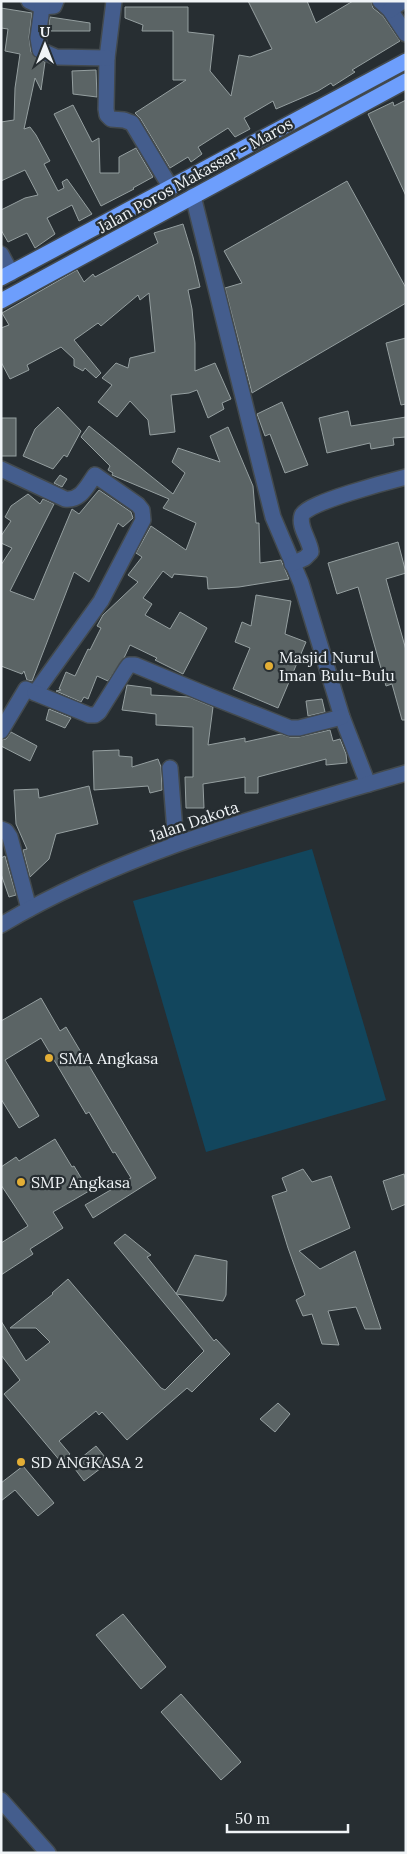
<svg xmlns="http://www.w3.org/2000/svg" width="407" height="1854" viewBox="0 0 407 1854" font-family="Lora,serif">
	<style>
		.green { fill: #12465d }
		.building { fill: #5b6465; stroke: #959fa0 }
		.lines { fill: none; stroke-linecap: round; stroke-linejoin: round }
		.street-casing { stroke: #434a4e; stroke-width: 18 }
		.highway-casing { stroke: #434a4e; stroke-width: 18 }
		.street { stroke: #445d8d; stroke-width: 15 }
		.highway { stroke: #6d9efc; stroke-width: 15 }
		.poi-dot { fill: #e3ae35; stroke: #272e32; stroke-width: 2 }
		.labels { text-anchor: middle; stroke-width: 4.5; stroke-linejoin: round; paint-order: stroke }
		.street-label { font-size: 16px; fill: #f0f4f7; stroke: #272e32 }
		.poi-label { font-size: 16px; fill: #f0f4f7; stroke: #272e32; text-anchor: start }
	</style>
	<rect width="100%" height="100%" fill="#272e32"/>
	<path class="green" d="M312,849L386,1100L206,1152L133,901Z"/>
	<g class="building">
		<path d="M248,1H307L316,23L353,1H371L373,8L383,16L400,41L352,70L355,72L333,86L331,83L318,91L276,109L273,101L244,118L250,129L235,137L228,128L198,147L202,154L191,162L188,157L170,168L140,118L135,113L186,80H173V31H142L143,25L125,18V7H188V32L214,35L210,71L231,96L239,55L250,57L272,49Z"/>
		<path d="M1,8L32,13L29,37L31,52L36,58L45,62L41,90L35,78L24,129L30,127L36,135L50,161L44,164L58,191L64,188L62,182L67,179L92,214L79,221L72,205L47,218L55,234L35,248L27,233L8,242L1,230V210L25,198L38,195L25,170L1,181V122L14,120L15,88L20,54L5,51L8,29L1,28Z"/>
		<path d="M50,17L90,23V31H48Z"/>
		<path d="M96,70L97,97L73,94L72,71Z"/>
		<path d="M406,100V196L368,114L393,102L394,106Z"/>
		<path d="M73,105L92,142L99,138L100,173H119V157L136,148L153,177L133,188L134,189L101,206L54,114Z"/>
		<path d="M347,181L406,288V303L252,393L225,288L242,283L224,251Z"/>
		<path d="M183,224L193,257L200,287L188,290L192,309L195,343V371L215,363L231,399L222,403L224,409L208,418L197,390L189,393L171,395L175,432L150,435L148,420L130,401L117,417L98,402L112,385L102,378L116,363L128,368L130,358L155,352L149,293L140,300L138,295L101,326L98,323L74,340L101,373L96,378L85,368L83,371L74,366V359L61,347L27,365L29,370L10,379L1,362V328L9,325L2,313L77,270L84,282L93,274L95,277L158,243L154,233Z"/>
		<path d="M406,338V404L401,405L386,343Z"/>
		<path d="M282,402L308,465L285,473L270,434L265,436L257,414Z"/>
		<path d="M58,407L81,431L67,457L64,455L53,469L23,456L35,429Z"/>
		<path d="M348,411L351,426L406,417V437L393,438L394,445L371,449L370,443L327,453L319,418Z"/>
		<rect x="1" y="418" width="15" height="38"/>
		<path d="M89,426L173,494L185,473L172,462L178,448L220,462L210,436L228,427L253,486L256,523H259L260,563L281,560L289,579L239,587L208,589L207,577L174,574L172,578L163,571L143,598L152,604L145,615L170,629L180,612L207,628L183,674L155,660L157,658L130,645L124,658L108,681L97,676L88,699L84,697L81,702L56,691L61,690L59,689L66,672L75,676L88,649L90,650L101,628L97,626L103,615L138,582L128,575L142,557L136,553L151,526L186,550L196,523L163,508L169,499L112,475L113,473L108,470L110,466L81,437Z"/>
		<path d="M60,475L67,479L62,487L54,483Z"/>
		<path d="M99,490L131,512L133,518L123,527L118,523L89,582L74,572L32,681L27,680L24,671L22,674L1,666V565L12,548L1,543V536L11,521L5,517L11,506L28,494L40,504L43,499L54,504L10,591L34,600L72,509L79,514Z"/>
		<path d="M398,542L406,573L386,579L406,650V720H402L392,684L386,686L358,587L337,594L328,563Z"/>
		<path d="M256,595L291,601L285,634L306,642L278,708L233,689L250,648L235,642L242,622L251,626Z"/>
		<path d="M127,685L151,688V695L189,697L213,707L208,745L245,738V742L281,734L290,737H299L330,730L333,741L340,739L346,754L347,763L326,765V759L258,777V793H245V777L203,784L204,808H186L185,777H193V727L156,725V714L122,710Z"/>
		<path d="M322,699L325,712L308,716L306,701Z"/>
		<path d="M49,709L71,718L65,728L46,720Z"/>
		<path d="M11,732L37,746L30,761L1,746V740L6,739Z"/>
		<path d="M119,750V756L132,757V767L158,759L161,767L162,790L150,793L148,786L94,790L93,751Z"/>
		<path d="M89,786L98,824L56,834L49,859L30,877L23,850L27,849L16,824L14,790L38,789L39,798Z"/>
		<path d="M5,856L16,895L9,897L1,874V858Z"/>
		<path d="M41,998L60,1031L66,1027L156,1178L93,1218L85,1205L131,1178L115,1152L113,1153L89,1112L86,1114L41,1038L5,1060L39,1116L19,1128L1,1099V1021Z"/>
		<path d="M55,1139L72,1167L74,1166L89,1191L53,1212L63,1228L30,1249L33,1254L1,1275V1243L28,1226L1,1185V1167L16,1157L19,1161Z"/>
		<path d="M303,1169L312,1182L331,1176L350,1228L299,1251L320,1269L355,1251L381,1329H365L356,1307L328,1311L339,1345L322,1344L312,1314L303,1316L296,1300L305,1295L288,1248L272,1196L287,1191L282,1178Z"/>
		<path d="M404,1174L406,1182V1204L392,1210L383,1181Z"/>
		<path d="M125,1234L151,1255L147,1257L214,1341L216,1339L230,1354L192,1392L187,1388L127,1440L102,1412L99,1415L96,1411L59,1441L70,1454L61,1462L4,1394L20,1380L1,1355V1321L26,1361L50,1342L36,1328H10L53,1294L52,1293L68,1279L161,1388L165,1390L204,1351L114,1243Z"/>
		<path d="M195,1255L227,1261L226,1295L223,1301L176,1294Z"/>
		<path d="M278,1403L290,1414L275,1432L260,1419Z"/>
		<path d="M96,1446L109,1462L84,1481L72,1465Z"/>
		<path d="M23,1466L54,1503L38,1516L15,1490L1,1501V1483Z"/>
		<path d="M123,1614L166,1667L141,1689L96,1635Z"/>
		<path d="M181,1694L241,1762L221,1780L161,1712Z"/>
	</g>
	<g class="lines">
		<g class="street-casing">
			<g id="street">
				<path d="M29,1L42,7L54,6L56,1"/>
				<path d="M114,1L107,58L106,109L107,115L111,119L124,120L132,123L171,188"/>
				<path d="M380,1L390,10L406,34"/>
				<path d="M42,7L38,38L40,50L56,57L107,58"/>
				<path d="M390,10L403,1"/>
				<path d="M193,196L273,517L301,583L342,717L368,784"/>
				<path d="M1,254L11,273"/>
				<path d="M1,469L65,499C81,501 87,486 95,475L138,505L142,510L143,520L101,601L35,693L26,689L1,731"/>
				<path d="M292,564L305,558L311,552C310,540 298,527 302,515C306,503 390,481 406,477"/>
				<path d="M35,693L89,715H95L99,712L126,669L129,665H135L212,697L290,728H299L342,717"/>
				<path d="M170,768L176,844"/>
				<path d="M1,829L6,831L10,837L29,909"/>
				<path d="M1,925C126,851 268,814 406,773"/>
				<path d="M1,1800L48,1853"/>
			</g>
		</g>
		<g class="highway-casing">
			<g id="highway">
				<path d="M1,278L406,61"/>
				<path d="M1,301L406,81"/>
			</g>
		</g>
		<use href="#street" class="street"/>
		<use href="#highway" class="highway"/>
	</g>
	<g class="poi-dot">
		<circle cx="269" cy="666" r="5"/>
		<circle cx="49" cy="1058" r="5"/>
		<circle cx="21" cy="1182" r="5"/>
		<circle cx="21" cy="1462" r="5"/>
	</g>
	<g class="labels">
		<g class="street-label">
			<text transform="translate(195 175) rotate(-29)" y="6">Jalan Poros Makassar - Maros</text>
			<text transform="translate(194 821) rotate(-19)" y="6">Jalan Dakota</text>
		</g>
		<g class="poi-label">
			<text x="279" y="663">Masjid Nurul<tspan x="279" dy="18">Iman Bulu-Bulu</tspan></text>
			<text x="59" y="1064">SMA Angkasa</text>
			<text x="31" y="1188">SMP Angkasa</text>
			<text x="31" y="1468">SD ANGKASA 2</text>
		</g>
	</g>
	<rect width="407" height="1854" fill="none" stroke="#f0f4f7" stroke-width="5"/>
	<g transform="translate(45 45)" stroke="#272e32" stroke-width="4" paint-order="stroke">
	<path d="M0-4L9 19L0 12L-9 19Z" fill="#f0f4f7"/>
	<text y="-8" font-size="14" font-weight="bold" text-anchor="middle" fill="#f0f4f7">U</text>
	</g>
	<path d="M227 1824v8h121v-8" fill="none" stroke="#f0f4f7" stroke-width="2.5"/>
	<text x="235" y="1824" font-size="15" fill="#f0f4f7" stroke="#272e32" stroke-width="4" paint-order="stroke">50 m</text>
</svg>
